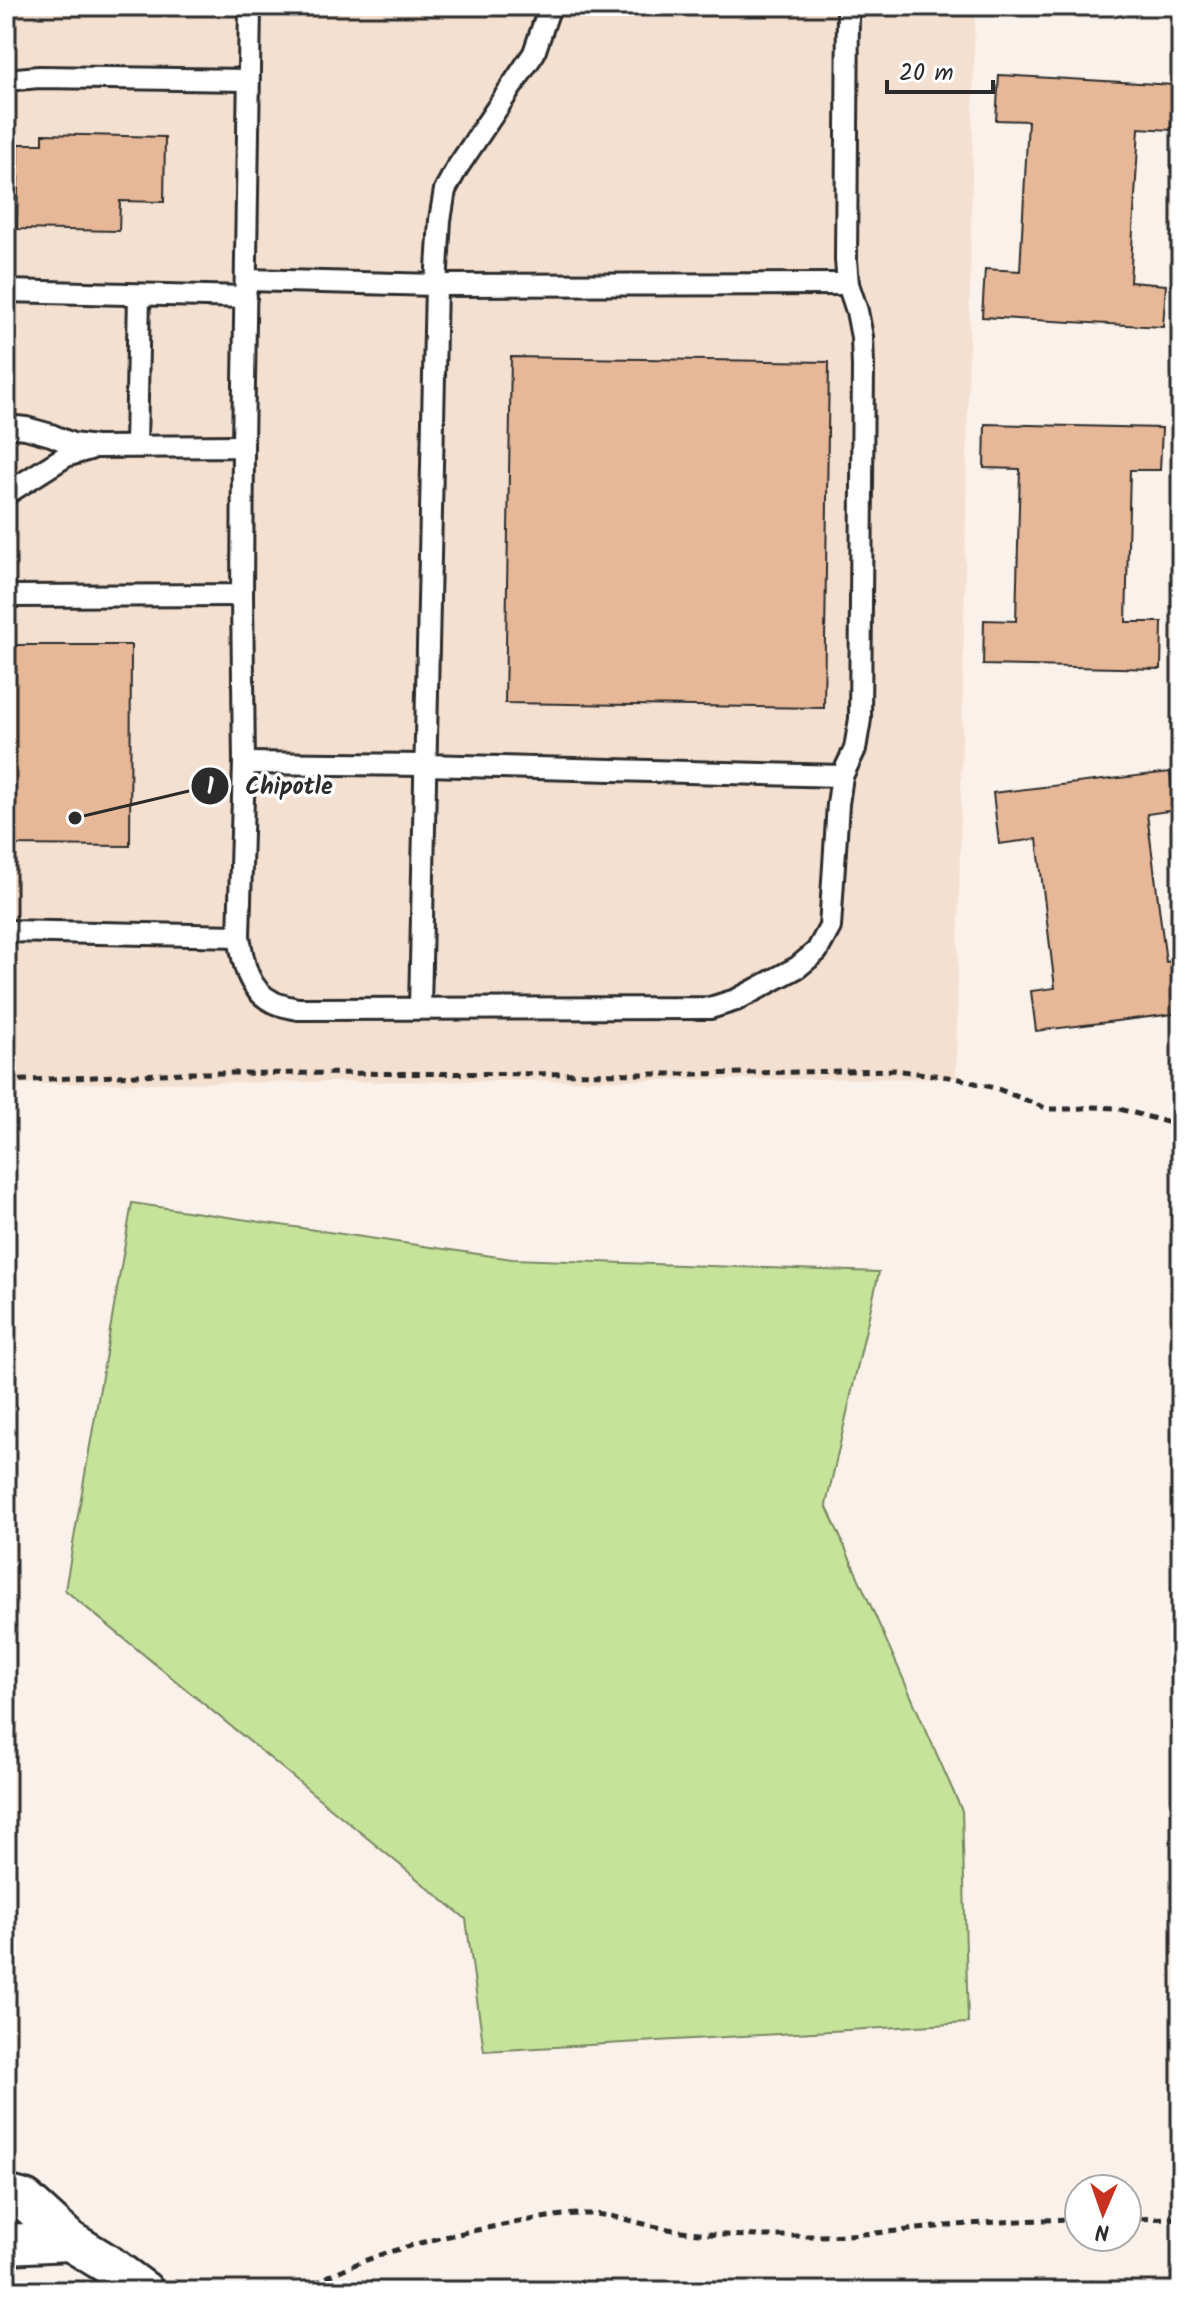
<svg xmlns="http://www.w3.org/2000/svg" width="1187" height="2297" viewBox="0 0 1187 2297" font-family="Kalam,sans-serif">
	<style>
		.built { fill: #f4e0d1 }
		.green { fill: #c6e39a; stroke: #788762; stroke-width: 2 }
		.building { fill: #e7b898; stroke: #2b2b2b; stroke-width: 2 }
		.lines { fill: none; stroke-linecap: round; stroke-linejoin: round }
		.lane-casing { stroke: #2b2b2b; stroke-width: 26 }
		.street-casing { stroke: #2b2b2b; stroke-width: 44 }
		.path { stroke: #2b2b2b; stroke-width: 5; stroke-dasharray: 8 6; stroke-linecap: butt }
		.lane { stroke: #fff; stroke-width: 20 }
		.street { stroke: #fff; stroke-width: 38 }
		.leader { fill: none; stroke: #2b2b2b; stroke-width: 3 }
		.callout-dot { fill: #2b2b2b; stroke: #fff; stroke-width: 3 }
		.mark-label { font-size: 24px; text-anchor: middle; font-weight: bold; fill: #fff }
		.callout-label { font-size: 24px; text-anchor: middle; font-weight: bold; fill: #2b2b2b; stroke: #fff; stroke-width: 7; stroke-linejoin: round; paint-order: stroke }
	</style>
	<rect width="100%" height="100%" fill="#faf1ea"/>
	<filter id="ink" filterUnits="userSpaceOnUse"><feTurbulence type="fractalNoise" baseFrequency=".0125" numOctaves="2"/><feDisplacementMap in="SourceGraphic" scale="16" xChannelSelector="R" yChannelSelector="G"/><feConvolveMatrix kernelMatrix="1 2 1 2 8 2 1 2 1" color-interpolation-filters="sRGB"/></filter>
	<g filter="url(#ink)">
		<path class="built" d="M6,6H975L956,1078L6,1084Z"/>
		<path class="green" d="M132,1203L512,1259L879,1272L826,1505L962,1811L968,2023L484,2051L466,1919L65,1590Z"/>
		<g class="building">
			<path d="M999,75L1174,85L1171,130L1139,128L1130,282L1166,285L1163,327L982,317L985,269L1020,271L1028,121L996,120Z"/>
			<path d="M43,134L165,137L164,202L120,201L119,231L17,229L19,144H43Z"/>
			<path d="M511,357L829,362L824,708L505,703Z"/>
			<path d="M985,424L1162,428L1160,470H1130L1126,622H1162L1161,669L983,665L984,620L1016,621L1020,469L984,468Z"/>
			<path d="M6,645H131L130,846L6,845Z"/>
			<path d="M1170,772L1175,810L1147,814L1166,962L1181,960V1013L1036,1031L1031,991L1055,988L1037,839L999,844L993,793Z"/>
			<path d="M1093,2281L1106,2291H1086Z"/>
		</g>
		<g class="lines">
			<g class="lane-casing">
				<g id="lane">
					<path d="M6,80L39,77L247,80"/>
					<path d="M247,280L436,285L848,284"/>
					<path d="M6,291L246,297"/>
					<path d="M6,426L26,428L51,435L72,444L96,447L243,446L242,595L6,596"/>
					<path d="M136,446L139,295"/>
					<path d="M243,446L250,6"/>
					<path d="M6,494L66,456L90,449"/>
					<path d="M242,595L244,763L239,936C243,962 247,989 273,1002C280,1006 290,1007 298,1009L710,1008L736,1000L798,967L817,951L830,927L838,804L842,776L855,749L860,719L863,367L862,337L857,311L848,284L846,260L848,6"/>
					<path d="M244,763L425,765L842,776"/>
					<path d="M6,931L239,936"/>
					<path d="M420,1008L436,285L440,220L445,190L457,168L534,53L550,6"/>
				</g>
			</g>
			<g class="street-casing">
				<g id="street">
					<path d="M6,2195L25,2200L70,2241L106,2263L144,2291"/>
					<path d="M6,2244L70,2241"/>
				</g>
			</g>
			<g class="path">
				<path d="M6,1081L184,1073L699,1074L894,1070L956,1078L998,1089L1048,1109H1073L1093,1107L1116,1108L1181,1126"/>
				<path d="M1127,2219L1181,2218"/>
				<path d="M302,2291C364,2253 438,2237 508,2224C536,2219 564,2213 592,2214C616,2215 639,2224 663,2228C709,2237 760,2236 808,2236C854,2236 900,2231 946,2226C990,2222 1035,2220 1079,2219"/>
			</g>
			<use href="#lane" class="lane"/>
			<use href="#street" class="street"/>
		</g>
	</g>
	<path class="leader" d="M75 818L210 786"/>
	<g class="callout-dot">
		<circle cx="75" cy="818" r="8"/>
		<circle cx="210" cy="786" r="20"/>
	</g>
	<g class="mark-label">
		<text x="210" y="794">1</text>
	</g>
	<g class="callout-label">
		<text x="289" y="794">Chipotle</text>
	</g>
	<rect width="1187" height="2297" fill="none" stroke="#fff" stroke-width="32"/>
	<rect x="16" y="16" width="1155" height="2265" fill="none" stroke="#2b2b2b" stroke-width="3" filter="url(#ink)"/>
	<g transform="translate(1103 2213) rotate(182)"><circle r="38" fill="#ffffff" stroke="#aaaaaa" stroke-width="2"/>
	<path d="M0-6L14 30L0 20L-14 30Z" fill="#c8321e"/>
	<text y="-12" font-size="22" font-weight="bold" text-anchor="middle" fill="#2b2b2b">N</text>
	</g>
	<path d="M887 80v12h106v-12" fill="none" stroke="#2b2b2b" stroke-width="4"/>
	<text x="899" y="80" font-size="24" fill="#2b2b2b" stroke="#ffffff" stroke-width="6" paint-order="stroke">20 m</text>
</svg>
